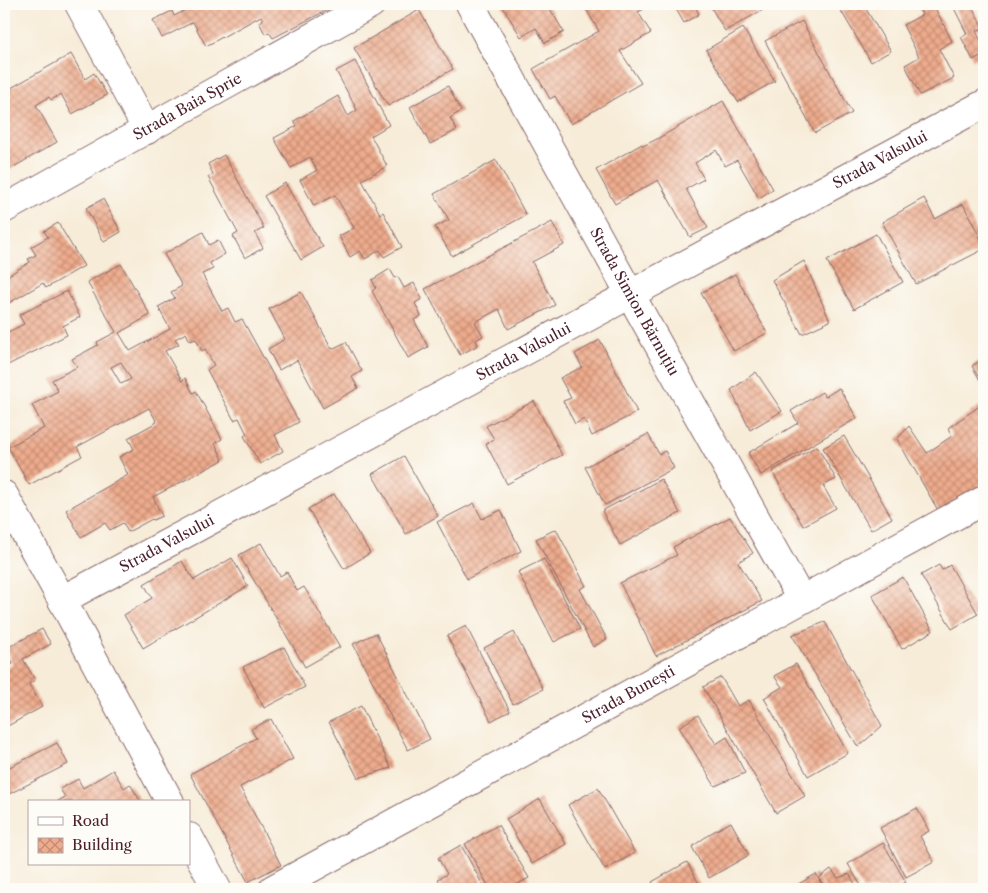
<svg xmlns="http://www.w3.org/2000/svg" width="988" height="893" viewBox="0 0 988 893" font-family="'Libre Caslon Text',serif">
	<style>
		.building { fill: url(#building-cross-hatch); fill-rule: evenodd }
		.lines { fill: none; stroke-linecap: round; stroke-linejoin: round }
		.minor-casing { stroke: #876768; stroke-width: 30 }
		.minor { stroke: #fff; stroke-width: 28 }
		.labels { text-anchor: middle; stroke-width: 4.5; stroke-linejoin: round; paint-order: stroke }
		.street-label { font-size: 15px; fill: #4a1f2b; stroke: #fdfcf7 }
	</style>
	<defs>
		<pattern id="building-cross-hatch" width="8" height="8" patternUnits="userSpaceOnUse" patternTransform="scale(1.25)"><rect width="8" height="8" fill="#eeac8d"/><path d="M0 0l8 8M0 8l8-8" fill="none" stroke="#c38b73"/></pattern>
	</defs>
	<rect width="100%" height="100%" fill="#fdfcf7"/>
	<filter id="ink" filterUnits="userSpaceOnUse"><feTurbulence type="fractalNoise" baseFrequency=".02" numOctaves="2"/><feDisplacementMap in="SourceGraphic" scale="10" xChannelSelector="R" yChannelSelector="G"/><feConvolveMatrix kernelMatrix="1 2 1 2 8 2 1 2 1" color-interpolation-filters="sRGB"/></filter>
	<filter id="wash" filterUnits="userSpaceOnUse"><feTurbulence type="fractalNoise" baseFrequency=".0096" numOctaves="4" result="noise"/><feDisplacementMap in="SourceGraphic" scale="20" xChannelSelector="R" yChannelSelector="G"/><feGaussianBlur stdDeviation="1.12" result="paint"/><feColorMatrix in="noise" values="0 0 0 0 0 0 0 0 0 0 0 0 0 0 0 0 0 1.4 0 .05"/><feComposite in="paint" operator="in"/></filter>
	<g filter="url(#wash)">
		<rect width="100%" height="100%" fill="#f7ecd8"/>
		<g id="blocks">
			<g class="building">
				<path d="M198,4H329L331,8L273,38L269,32L265,34L259,22L263,20L261,16L206,46L193,22L162,38L153,20L172,11L174,16Z"/>
				<path d="M501,4H547L564,32L545,43L536,28L521,37Z"/>
				<path d="M583,4H653L638,12L651,33L620,51L641,83L571,124L555,96L550,99L533,69L599,31Z"/>
				<path d="M673,4H694L699,14L684,23Z"/>
				<path d="M709,4H733L734,6L738,4H781L772,9L770,6L725,31Z"/>
				<path d="M837,4H863L891,51L871,62Z"/>
				<path d="M917,4H933L952,41L939,49L954,78L920,95L905,65L919,57L903,25L922,15Z"/>
				<path d="M952,4H971L983,28L976,31L984,47V54L973,60L961,37L967,34Z"/>
				<path d="M419,10L453,69L388,106L354,48Z"/>
				<path d="M802,21L852,113L815,133L765,41Z"/>
				<path d="M743,28L775,81L738,102L706,50Z"/>
				<path d="M71,54L85,79L94,73L107,95L72,114L61,94L51,100L49,97L36,105L57,142L5,172L4,169V116L7,114L4,108V92Z"/>
				<path d="M355,61L389,125L371,136L387,166L362,180L380,214L383,212L402,247L384,257L380,250L365,259L360,251L350,257L339,236L354,228L335,195L314,206L300,180L317,170L310,157L291,168L274,138L297,126L294,121L338,96L348,116L357,110L336,71Z"/>
				<path d="M448,86L461,111L450,118L457,130L430,144L410,107Z"/>
				<path d="M723,101L773,189L759,198L737,160L725,166L716,150L695,163L704,179L686,189L708,228L690,237L658,180L615,204L596,170L642,144L643,146L657,139Z"/>
				<path d="M224,155L264,228L255,233L263,248L245,258L233,236L238,233L208,177L213,174L208,164Z"/>
				<path d="M496,160L526,215L452,256L435,227L449,220L434,194Z"/>
				<path d="M285,183L323,247L301,260L264,196Z"/>
				<path d="M924,198L935,219L963,204L984,245V249L916,284L882,222Z"/>
				<path d="M103,199L121,232L104,242L86,208Z"/>
				<path d="M552,222L564,245L532,262L555,305L508,329L499,309L475,322L483,336L476,340L478,345L460,355L425,289Z"/>
				<path d="M58,223L84,266L46,288L43,283L4,306V278L30,262L28,259L36,255L31,247L48,237L44,231Z"/>
				<path d="M203,232L209,245L218,240L225,254L210,263L213,269L202,274L222,311L228,308L235,322L242,319L299,422L275,435L283,451L260,464L244,436L247,434L239,418L234,420L207,370L214,365L205,349L202,351L196,339L190,341L186,333L175,339L179,344L165,351L182,381L185,378L193,393L196,391L222,439L215,443L223,460L153,497L162,516L153,520L152,519L128,532L123,523L110,530L105,523L81,537L66,510L128,475L119,457L134,449L128,438L157,422L149,408L77,447L82,456L29,485L8,447L44,428L32,405L58,391L52,380L77,367L72,359L98,345L97,342L116,332L87,282L121,264L150,315L119,333L130,351L170,329L158,307L175,298L171,292L182,286L164,254ZM121,362L131,379L121,384L111,367Z"/>
				<path d="M876,234L903,282L854,309L827,261Z"/>
				<path d="M804,261L830,321L802,334L772,280Z"/>
				<path d="M390,269L395,278L398,277L404,288L414,283L422,299L415,303L421,316L414,320L428,347L408,358L372,291L376,288L372,280Z"/>
				<path d="M735,274L767,333L734,351L701,293Z"/>
				<path d="M67,291L80,317L63,326L67,335L4,367V334L24,324L19,315Z"/>
				<path d="M301,292L332,349L346,342L362,371L352,377L358,388L323,408L297,360L279,370L268,349L285,339L269,309Z"/>
				<path d="M600,340L637,412L592,436L584,419L575,424L563,401L571,398L560,378L582,367L575,354Z"/>
				<path d="M984,358V387L972,366Z"/>
				<path d="M756,372L782,411L750,430L731,390Z"/>
				<path d="M839,388L857,418L761,475L748,453L798,423L791,411L822,392L825,397Z"/>
				<path d="M534,401L562,455L507,484L486,444L494,439L486,426Z"/>
				<path d="M981,405L984,411V489L939,512L897,439L909,426L927,453L952,436L948,428Z"/>
				<path d="M648,434L659,454L665,451L674,468L605,505L585,467Z"/>
				<path d="M844,436L892,518L871,530L823,448Z"/>
				<path d="M817,446L836,479L823,486L836,508L803,526L772,471Z"/>
				<path d="M404,456L438,516L406,534L372,474Z"/>
				<path d="M661,479L680,513L620,545L602,511Z"/>
				<path d="M334,494L370,553L344,569L308,509Z"/>
				<path d="M474,503L482,519L501,510L521,551L467,579L437,522Z"/>
				<path d="M730,517L753,553L738,562L762,601L656,656L620,583L677,555L673,547Z"/>
				<path d="M556,529L586,586L580,589L607,639L593,647L536,539Z"/>
				<path d="M261,543L280,576L287,572L297,591L304,587L340,647L305,667L239,555Z"/>
				<path d="M232,558L248,586L143,648L124,615L152,598L144,584L182,561L194,580Z"/>
				<path d="M544,559L580,629L554,642L518,572Z"/>
				<path d="M939,565L942,570L950,565L978,614L952,629L921,575Z"/>
				<path d="M903,577L933,631L902,649L872,595Z"/>
				<path d="M825,622L882,726L858,747L792,635Z"/>
				<path d="M466,626L510,711L491,721L447,636Z"/>
				<path d="M42,629L51,644L23,659L35,680L29,684L42,707L4,728V669L13,664L5,649Z"/>
				<path d="M514,632L543,689L513,704L484,648Z"/>
				<path d="M376,633L430,739L408,750L353,644Z"/>
				<path d="M284,647L305,687L264,708L243,667Z"/>
				<path d="M796,664L848,753L808,776L764,698L782,687L774,676Z"/>
				<path d="M721,677L738,706L749,700L805,796L776,813L703,687Z"/>
				<path d="M361,706L391,768L358,778L329,722Z"/>
				<path d="M698,715L716,744L727,737L745,773L715,786L679,727Z"/>
				<path d="M271,719L293,759L240,787L281,865L248,882L190,774L256,738L251,729Z"/>
				<path d="M57,743L68,764L5,796L4,794V770Z"/>
				<path d="M113,770L124,788L130,784L141,802H57L65,797L60,789L78,779L83,788Z"/>
				<path d="M598,788L635,853L605,870L568,805Z"/>
				<path d="M540,799L566,844L532,864L506,819Z"/>
				<path d="M917,808L929,831L920,836L934,862L906,877L880,828Z"/>
				<path d="M731,822L749,855L709,878L692,847L711,833Z"/>
				<path d="M498,825L529,878L509,889H490L465,844Z"/>
				<path d="M883,843L906,882L897,887L899,889H863L848,864Z"/>
				<path d="M461,845L485,889H443L438,879L447,874L438,858Z"/>
				<path d="M687,862L702,889H656L652,882Z"/>
				<path d="M831,869L838,878L849,874L858,889H826L819,878Z"/>
				<path d="M816,874L824,889H797L795,886Z"/>
			</g>
		</g>
	</g>
	<g filter="url(#ink)">
		<use href="#blocks" fill-opacity="0" stroke="#876768" stroke-width="1"/>
		<g class="lines">
			<g class="minor-casing">
				<g id="minor">
					<path d="M79,4L147,130"/>
					<path id="s1" d="M470,4L630,294L801,599"/>
					<path id="s2" d="M4,209L371,4"/>
					<path d="M4,495L62,600L170,802"/>
					<path id="s3" d="M62,600L984,104"/>
					<path d="M189,837L217,889"/>
					<path id="s4" d="M273,889L984,500"/>
				</g>
			</g>
			<use href="#minor" class="minor"/>
		</g>
	</g>
	<g class="labels">
		<g class="street-label">
			<text dy="5" stroke="none"><textPath href="#s2" startOffset="210">Strada Baia Sprie</textPath></text>
			<text dy="5" stroke="none"><textPath href="#s3" startOffset="929">Strada Valsului</textPath></text>
			<text dy="5" stroke="none"><textPath href="#s1" startOffset="340">Strada Simion Bărnuțiu</textPath></text>
			<text dy="5" stroke="none"><textPath href="#s3" startOffset="524">Strada Valsului</textPath></text>
			<text dy="5" stroke="none"><textPath href="#s3" startOffset="119">Strada Valsului</textPath></text>
			<text dy="5" stroke="none"><textPath href="#s4" startOffset="405">Strada Bunești</textPath></text>
		</g>
	</g>
	<rect width="988" height="893" fill="none" stroke="#fdfcf7" stroke-width="20"/>
	<rect x="28" y="800" width="162" height="65" fill="#fdfcf7" stroke="#b5a4a5"/>
	<rect x="38" y="817" width="25" height="8" fill="#ffffff" stroke="#b5a4a5"/>
	<text x="72" y="826" font-size="15" fill="#4a1f2b">Road</text>
	<rect x="38" y="838" width="25" height="15" fill="url(#building-cross-hatch)" stroke="#b5a4a5"/>
	<text x="72" y="850" font-size="15" fill="#4a1f2b">Building</text>
</svg>
